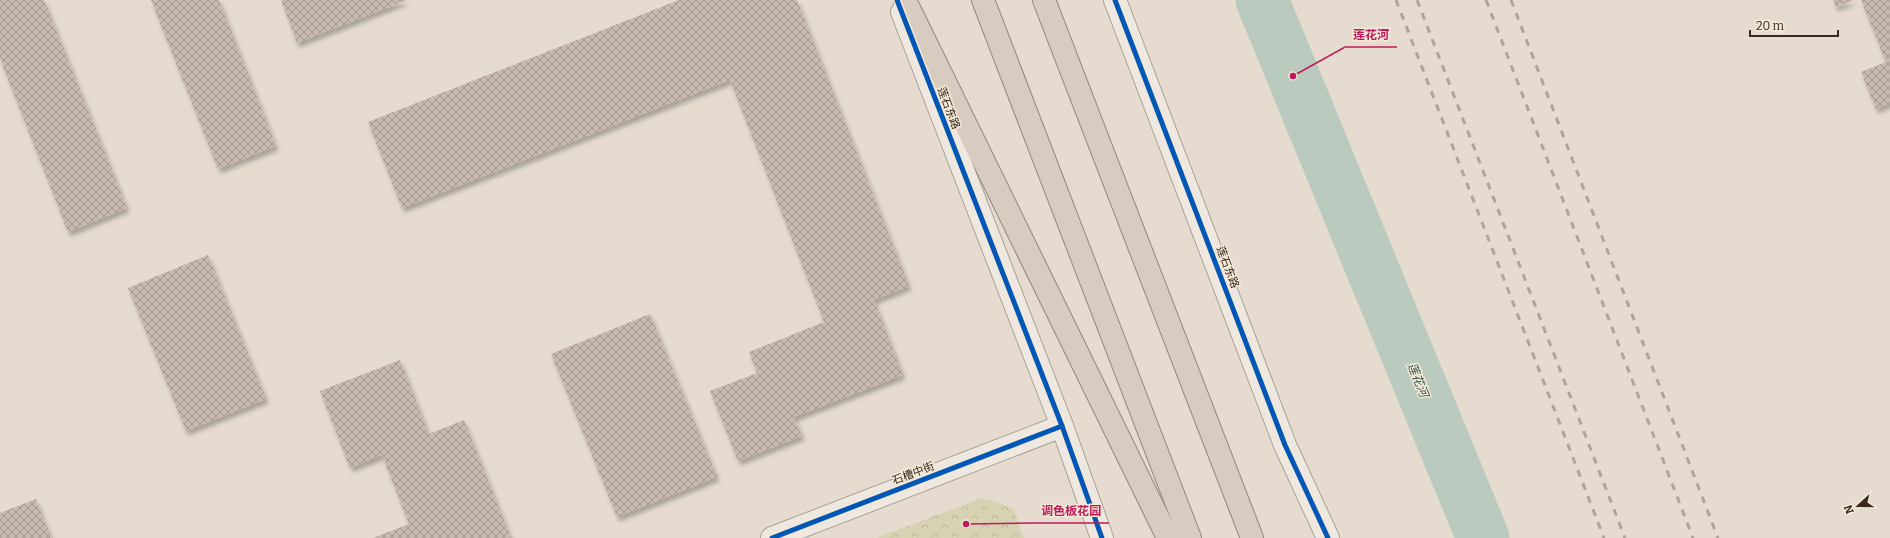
<svg xmlns="http://www.w3.org/2000/svg" width="1890" height="538" viewBox="0 0 1890 538" font-family="Bitter,'Noto Sans SC',serif">
	<style>
		.forest { fill: url(#forest-crowns) }
		.lines { fill: none; stroke-linecap: round; stroke-linejoin: round }
		.river { stroke: #bacabe; stroke-width: 53 }
		.building { fill: url(#building-cross-hatch); filter: url(#shadow) }
		.minor-casing { stroke: #aaa198; stroke-width: 24 }
		.highway-casing { stroke: #90877f; stroke-width: 24 }
		.minor { stroke: #eee8e0; stroke-width: 22 }
		.highway { stroke: #d8cbbf; stroke-width: 22 }
		.rail { stroke: #ada6a0; stroke-width: 3; stroke-dasharray: 7 7; stroke-linecap: butt }
		.cycleway-casing { stroke: #f5e8d5; stroke-width: 8 }
		.cycleway { stroke: #0057b8; stroke-width: 5 }
		.labels { text-anchor: middle; stroke-width: 3; stroke-linejoin: round; paint-order: stroke }
		.street-label { font-size: 11px; fill: #39291f; stroke: #f5e8d5 }
		.water-label { font-size: 12px; font-style: italic; fill: #2f5951; stroke: #f5e8d5 }
		.leader { fill: none; stroke: #c2185b; stroke-width: 1.5 }
		.callout-dot { fill: #c2185b; stroke: #f5e8d5; stroke-width: 1.5 }
		.callout-label { font-size: 12px; text-anchor: middle; font-weight: bold; fill: #c2185b; stroke: #f5e8d5; stroke-width: 3; stroke-linejoin: round; paint-order: stroke }
	</style>
	<defs>
		<pattern id="forest-crowns" width="20" height="18" patternUnits="userSpaceOnUse"><rect width="20" height="18" fill="#d7d3b2"/><path d="M2 6a3 3 0 1 1 6 0M12 15a3 3 0 1 1 6 0" fill="none" stroke="#b9b599"/></pattern>
		<pattern id="building-cross-hatch" width="8" height="8" patternUnits="userSpaceOnUse"><rect width="8" height="8" fill="#c9bab0"/><path d="M0 0l8 8M0 8l8-8" fill="none" stroke="#a4978f"/></pattern>
		<filter id="shadow"><feDropShadow dx="2.5" dy="4.5" stdDeviation="2" flood-color="#0004"/></filter>
	</defs>
	<rect width="100%" height="100%" fill="#e5dccf"/>
	<path class="forest" d="M982,498L998,502L1014,510L1024,538H876Z"/>
	<g class="lines">
		<path class="river" d="M1262,0L1483,538"/>
	</g>
	<g class="building">
		<path d="M0,0H44L127,208L68,232L0,59Z"/>
		<path d="M151,0H219L276,146L218,169Z"/>
		<path d="M281,0H407L297,43Z"/>
		<path d="M679,0H797L909,286L874,300L903,375L794,417L802,436L738,461L710,391L757,373L749,352L824,322L730,80L402,208L368,122Z"/>
		<path d="M1833,0H1854L1836,7Z"/>
		<path d="M1861,0H1890V103L1876,109L1861,72L1886,62Z"/>
		<path d="M208,255L266,399L186,431L128,288Z"/>
		<path d="M650,314L717,477L617,517L551,354Z"/>
		<path d="M400,360L429,434L464,420L511,538H373L409,524L382,455L350,468L320,391Z"/>
		<path d="M36,499L51,538H0V513Z"/>
	</g>
	<g class="lines">
		<g class="minor-casing">
			<g id="minor">
				<path d="M1115,0L1285,445L1328,538"/>
				<path d="M902,12L1062,426L1102,538"/>
				<path d="M772,538L1062,426"/>
			</g>
		</g>
		<g class="highway-casing">
			<g id="highway">
				<path d="M905,0L1168,538"/>
				<path d="M983,0L1190,538"/>
				<path d="M1044,0L1252,538"/>
			</g>
		</g>
		<use href="#minor" class="minor"/>
		<use href="#highway" class="highway"/>
		<g class="rail">
			<path d="M1396,0L1604,538"/>
			<path d="M1417,0L1625,538"/>
			<path d="M1486,0L1693,538"/>
			<path d="M1511,0L1718,538"/>
		</g>
		<g class="cycleway-casing">
			<g id="cycleway">
				<path d="M897,0L1062,426L1102,538"/>
				<path d="M1115,0L1285,445L1328,538"/>
				<path d="M772,538L1062,426"/>
			</g>
		</g>
		<use href="#cycleway" class="cycleway"/>
	</g>
	<g class="labels">
		<g class="street-label">
			<text transform="translate(949 108) rotate(69)" y="4">莲石东路</text>
			<text transform="translate(1228 267) rotate(69)" y="4">莲石东路</text>
			<text transform="translate(913 473) rotate(-21)" y="4">石槽中街</text>
		</g>
		<g class="water-label">
			<text transform="translate(1418 380) rotate(68)" y="4">莲花河</text>
		</g>
	</g>
	<path class="leader" d="M1293 76L1345 47H1397M966 524L1033 523H1109"/>
	<g class="callout-dot">
		<circle cx="1293" cy="76" r="4"/>
		<circle cx="966" cy="524" r="4"/>
	</g>
	<g class="callout-label">
		<text x="1371" y="39">莲花河</text>
		<text x="1071" y="515">调色板花园</text>
	</g>
	<g transform="translate(1858 506) rotate(249)" stroke="#f5e8d5" stroke-width="3" paint-order="stroke">
	<path d="M0-3L7 15L0 10L-7 15Z" fill="#39291f"/>
	<text y="-6" font-size="11" font-weight="bold" text-anchor="middle" fill="#39291f">N</text>
	</g>
	<path d="M1750 30v6h88v-6" fill="none" stroke="#39291f" stroke-width="2"/>
	<text x="1756" y="30" font-size="12" fill="#39291f" stroke="#f5e8d5" stroke-width="3" paint-order="stroke">20 m</text>
</svg>
